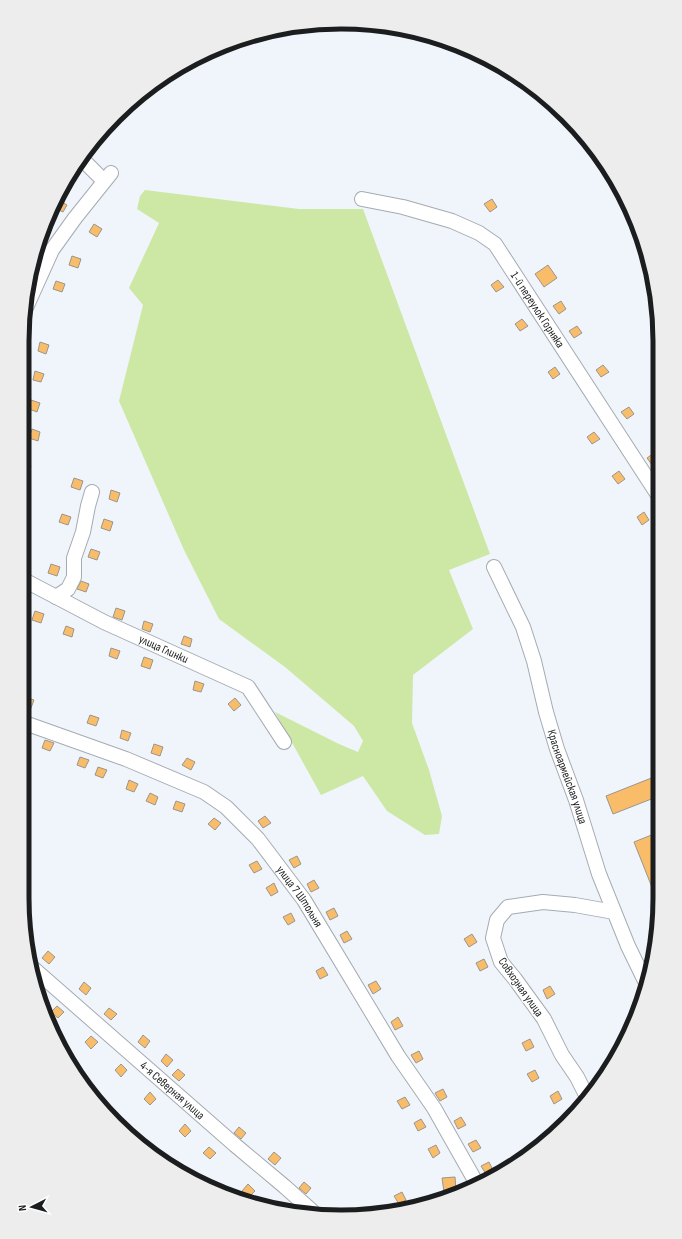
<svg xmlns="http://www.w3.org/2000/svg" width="682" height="1239" viewBox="0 0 682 1239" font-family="'Sofia Sans Condensed',sans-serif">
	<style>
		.green { fill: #cde7a4 }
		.building { fill: #f9bd69; stroke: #9a958f }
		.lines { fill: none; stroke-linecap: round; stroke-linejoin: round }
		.minor-casing { stroke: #a6abb1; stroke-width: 16 }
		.minor { stroke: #fff; stroke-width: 14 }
		.labels { text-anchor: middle; stroke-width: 3; stroke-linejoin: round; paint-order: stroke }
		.street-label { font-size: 12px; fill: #1b1d1f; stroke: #fff }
		.rim { fill: none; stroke: #1b1d1f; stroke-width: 5 }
	</style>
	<rect width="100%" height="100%" fill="#f0f5fc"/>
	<path class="green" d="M145,190L299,209H363L490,554L449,570L473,629L413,675L412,723L429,770L442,816L439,834L425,835L387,811L363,776L321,795L275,712L339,744L358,752L363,741L354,726L285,667L219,619L184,550L119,401L143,305L129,288L159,223L137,209L140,196Z"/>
	<g class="building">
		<path d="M492,199L497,207L490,212L484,204Z"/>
		<path d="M59,200L67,205L63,212L55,208Z"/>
		<path d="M94,224L102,229L97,237L89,232Z"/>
		<path d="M72,256L81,259L78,268L69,265Z"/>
		<path d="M548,265L557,278L544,287L535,274Z"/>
		<path d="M498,280L504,287L496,292L491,285Z"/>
		<path d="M56,281L65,284L62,292L53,289Z"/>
		<path d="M561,301L566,309L559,314L553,306Z"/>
		<path d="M522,319L528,326L520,331L515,324Z"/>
		<path d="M577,326L582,333L574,338L569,331Z"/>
		<path d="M40,342L49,345L46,354L38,351Z"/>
		<path d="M603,365L609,372L601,377L596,370Z"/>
		<path d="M555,367L560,374L553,379L548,372Z"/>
		<path d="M35,371L44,374L41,382L33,380Z"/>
		<path d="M31,400L40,403L37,412L29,409Z"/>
		<path d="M629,407L634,414L627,419L621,412Z"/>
		<path d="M32,429L40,432L38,441L29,438Z"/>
		<path d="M594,432L600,439L592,444L587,437Z"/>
		<path d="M654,453L658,458V462L652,465L647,458Z"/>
		<path d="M23,463L31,466L24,487H22Z"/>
		<path d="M619,471L625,479L618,484L612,476Z"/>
		<path d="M74,478L83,481L80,490L71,487Z"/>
		<path d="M111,490L120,493L117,502L109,499Z"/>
		<path d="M644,512L649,520L642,525L637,517Z"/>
		<path d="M62,514L71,517L68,525L59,522Z"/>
		<path d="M104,519L113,522L110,531L101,528Z"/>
		<path d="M91,549L100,552L97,560L88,557Z"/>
		<path d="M51,564L60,567L57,576L48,573Z"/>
		<path d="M81,581L89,584L86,592L77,589Z"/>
		<path d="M116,608L125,611L122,620L113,617Z"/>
		<path d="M35,611L44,614L41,623L32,620Z"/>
		<path d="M144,621L153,624L150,632L142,629Z"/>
		<path d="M66,626L74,629L72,637L63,634Z"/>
		<path d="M184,636L192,639L190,647L181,644Z"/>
		<path d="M111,648L120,651L117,659L109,656Z"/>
		<path d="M144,657L153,660L150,669L141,666Z"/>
		<path d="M195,681L204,684L201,692L193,690Z"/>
		<path d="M25,697L34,700L31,708L23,705Z"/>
		<path d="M235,698L241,705L234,711L228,704Z"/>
		<path d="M90,715L99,718L96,726L87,723Z"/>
		<path d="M122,730L131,733L128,741L120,738Z"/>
		<path d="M45,740L54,743L50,751L42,748Z"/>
		<path d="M154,744L163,747L160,756L151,753Z"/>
		<path d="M80,757L89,760L85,768L77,765Z"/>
		<path d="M187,758L195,762L191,770L182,765Z"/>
		<path d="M98,767L107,770L103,778L95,775Z"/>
		<path d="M659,775V796L613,814L606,796Z"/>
		<path d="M129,780L138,784L134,792L126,789Z"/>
		<path d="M150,793L158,797L155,805L146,801Z"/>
		<path d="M176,801L185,804L182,812L173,809Z"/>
		<path d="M265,816L271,823L263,828L258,821Z"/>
		<path d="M214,818L221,823L215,830L208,824Z"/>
		<path d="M659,832V905L634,842Z"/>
		<path d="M297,856L301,864L294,868L289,860Z"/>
		<path d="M257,861L262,869L254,873L249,865Z"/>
		<path d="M314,880L319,888L311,892L307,884Z"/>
		<path d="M274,883L278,892L271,896L266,888Z"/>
		<path d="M334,908L338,916L330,920L326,912Z"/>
		<path d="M291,913L295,921L288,925L283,917Z"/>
		<path d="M347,931L352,939L344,943L340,935Z"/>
		<path d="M472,934L477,942L469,947L464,939Z"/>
		<path d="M48,951L55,957L49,964L42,958Z"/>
		<path d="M484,959L488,967L480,971L476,963Z"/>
		<path d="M323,967L328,975L320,979L316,971Z"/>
		<path d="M376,981L381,989L373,994L368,985Z"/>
		<path d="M84,982L91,988L86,995L79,989Z"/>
		<path d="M550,986L555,994L547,999L543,990Z"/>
		<path d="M57,1006L64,1012L58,1018L51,1012Z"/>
		<path d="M109,1008L117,1014L111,1020L104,1014Z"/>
		<path d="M398,1017L403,1026L395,1030L391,1022Z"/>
		<path d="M143,1035L150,1041L145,1048L138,1042Z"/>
		<path d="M91,1036L98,1042L91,1049L85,1042Z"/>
		<path d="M530,1039L534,1047L526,1051L522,1043Z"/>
		<path d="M419,1051L423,1059L416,1063L411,1055Z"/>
		<path d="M166,1054L173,1060L167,1067L161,1061Z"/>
		<path d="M121,1064L127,1070L121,1077L115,1070Z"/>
		<path d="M178,1069L185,1075L179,1081L172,1075Z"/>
		<path d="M535,1070L539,1078L532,1082L527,1074Z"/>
		<path d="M443,1089L447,1097L440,1101L435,1093Z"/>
		<path d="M558,1091L562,1099L554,1104L550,1096Z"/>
		<path d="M150,1092L156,1099L150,1105L144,1099Z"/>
		<path d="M405,1097L410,1105L402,1109L397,1101Z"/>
		<path d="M461,1117L466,1125L458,1129L454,1121Z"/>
		<path d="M421,1119L426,1127L418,1131L414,1123Z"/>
		<path d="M185,1124L191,1131L185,1137L179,1131Z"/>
		<path d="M239,1127L246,1133L241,1139L234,1133Z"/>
		<path d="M476,1140L481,1148L473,1152L468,1144Z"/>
		<path d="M436,1145L440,1153L433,1158L428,1149Z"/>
		<path d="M209,1147L216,1153L210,1159L203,1153Z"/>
		<path d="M274,1152L281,1158L275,1165L268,1159Z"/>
		<path d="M489,1162L493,1170L486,1174L481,1166Z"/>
		<path d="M455,1177L456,1191L444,1192L442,1178Z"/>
		<path d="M304,1182L311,1188L306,1194L299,1188Z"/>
		<path d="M248,1184L255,1191L249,1197L242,1191Z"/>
		<path d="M402,1192L406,1200L399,1204L394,1196Z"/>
	</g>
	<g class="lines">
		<g class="minor-casing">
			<g id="minor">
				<path d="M81,158L104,181"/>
				<path id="s1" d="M362,199L403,207L452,221L479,233L495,244L658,495"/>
				<path d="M24,312L52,250L75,218L111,173"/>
				<path id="s2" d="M494,567L523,627L534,661L546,712L557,749L576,800L599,874L628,946L647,985"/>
				<path id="s3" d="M22,579L104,622L248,687L284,742"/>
				<path d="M56,597L68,589L74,577V558L83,532L88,506L92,492"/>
				<path id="s4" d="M22,722L126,759L204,792L226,807L258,839L304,900L398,1056L434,1108L477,1184"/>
				<path id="s5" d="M34,969L235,1145L284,1186L312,1211"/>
				<path d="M586,1095L577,1077L562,1055L544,1019L515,979L501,962L493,938L497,920L508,907L543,902L575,905L614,912"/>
			</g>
		</g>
		<use href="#minor" class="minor"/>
	</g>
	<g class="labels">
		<g class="street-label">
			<text dy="4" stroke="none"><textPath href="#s1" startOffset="220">1-й переулок Горняка</textPath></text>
			<text dy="4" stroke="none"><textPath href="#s3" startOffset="158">улица Глинки</textPath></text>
			<text dy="4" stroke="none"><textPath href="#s2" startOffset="223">Красноармейская улица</textPath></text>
			<text dy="4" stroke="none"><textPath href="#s4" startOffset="338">улица 7 Штольня</textPath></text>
			<text transform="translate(521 987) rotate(55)" y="4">Совхозная улица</text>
			<text dy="4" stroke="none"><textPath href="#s5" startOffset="184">4-я Северная улица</textPath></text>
		</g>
	</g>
	<path d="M0 0H682V1239H0ZM341 29H341A312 312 0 0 1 653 341V898A312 312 0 0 1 341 1210H341A312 312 0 0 1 29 898V341A312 312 0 0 1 341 29Z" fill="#ededed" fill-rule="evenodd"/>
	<path class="rim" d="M341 29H341A312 312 0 0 1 653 341V898A312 312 0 0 1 341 1210H341A312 312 0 0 1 29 898V341A312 312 0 0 1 341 29Z"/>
	<g transform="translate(32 1207) rotate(264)" stroke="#ffffff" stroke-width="3" paint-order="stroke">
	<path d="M0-3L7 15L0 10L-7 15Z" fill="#1b1d1f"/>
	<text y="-6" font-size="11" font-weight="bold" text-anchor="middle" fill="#1b1d1f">N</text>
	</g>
</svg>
